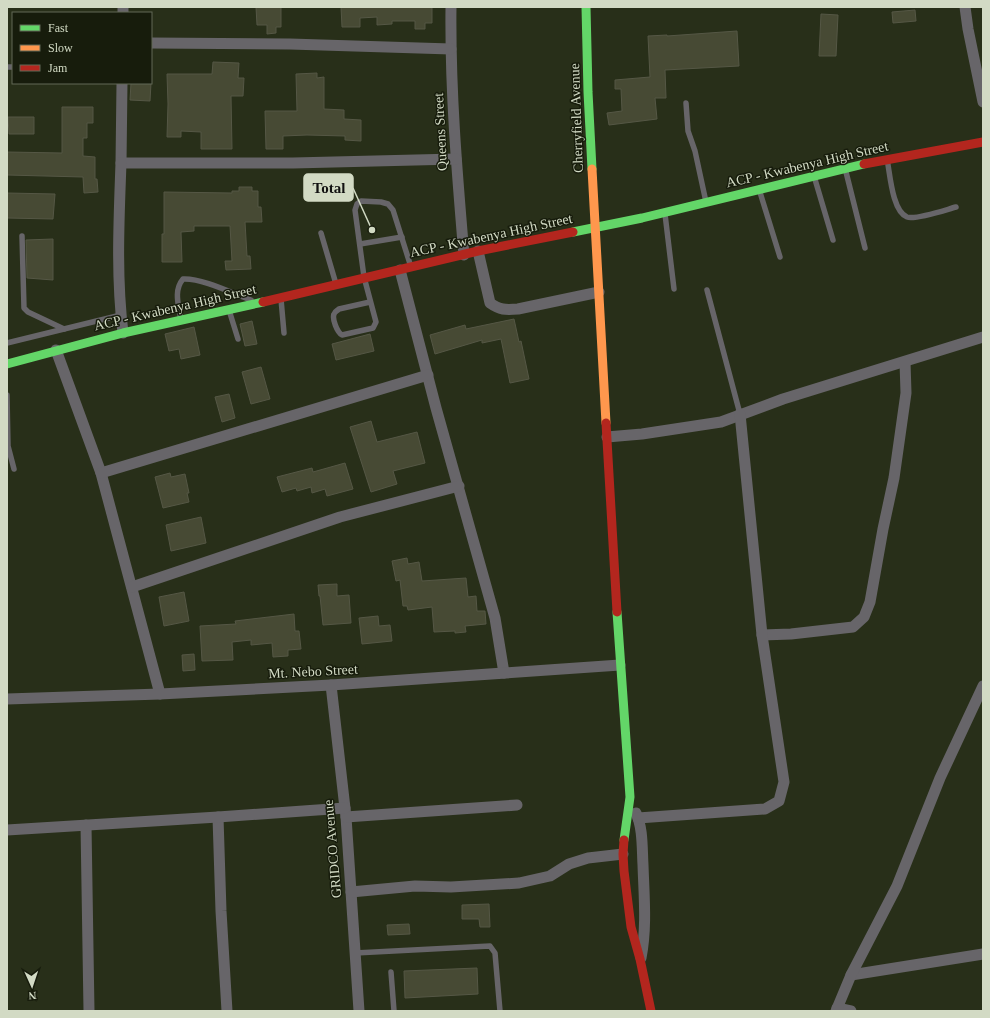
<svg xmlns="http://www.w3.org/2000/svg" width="990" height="1018" viewBox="0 0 990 1018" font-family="'Times New Roman',serif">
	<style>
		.building { fill: #474a34; stroke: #555745 }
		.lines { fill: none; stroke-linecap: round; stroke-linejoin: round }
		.lane { stroke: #676569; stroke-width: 5.5 }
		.street { stroke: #676569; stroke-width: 11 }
		.fast { stroke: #63d668; stroke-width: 9 }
		.slow { stroke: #ff974d; stroke-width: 9 }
		.jam { stroke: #b3261e; stroke-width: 9 }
		.labels { text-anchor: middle; stroke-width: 3; stroke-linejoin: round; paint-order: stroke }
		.street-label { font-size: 14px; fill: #d2dac4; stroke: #171c0c }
		.leader { fill: none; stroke: #d2dac4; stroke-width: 1.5 }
		.callout-dot { fill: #d2dac4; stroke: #171c0c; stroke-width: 1.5 }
		.callout { fill: #d2dac4; stroke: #d2dac4; stroke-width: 1.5 }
		.callout-label { font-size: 15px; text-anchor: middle; font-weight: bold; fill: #111 }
	</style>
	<rect width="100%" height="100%" fill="#282f19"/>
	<g class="building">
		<path d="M256,7H281V27H276V33L267,34V25H257Z"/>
		<path d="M341,7H432V23H425V29H415V21H392V24L377,25V17L360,18V27H342Z"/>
		<path d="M915,10L916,21L893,23L892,12Z"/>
		<path d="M821,14L838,15L836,56H819Z"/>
		<path d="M737,31L739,66L665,70L666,98H655L657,119L609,125L607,113L622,111L621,89H615V80L650,77L648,36L667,35V36Z"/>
		<path d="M213,62L239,63L238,78H244L243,96H231L232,149H201V132L181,131V137H167L168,104L167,74H212Z"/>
		<path d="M317,73V78L324,77V109L344,110V119L361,120V141L345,140V136L307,135L283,136V149H266L265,111H297L296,74Z"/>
		<path d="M131,83H151L150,101L130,100Z"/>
		<path d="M62,107H93V123H87V138H83V156L95,157V179H97L98,192L84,193L83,177L7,175V152L62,153Z"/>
		<path d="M8,117H34V134H9Z"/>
		<path d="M239,187H252V191H258V207H261L262,222H245L247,256H250L251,269L226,270L225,261H232L230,226H194V231L181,232L182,262H162V234H164V192L232,193V191H239Z"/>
		<path d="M7,193L55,194L53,219L7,218Z"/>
		<path d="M53,239V280L27,278L26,240Z"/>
		<path d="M514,319L519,342L521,341L529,379L510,383L501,339L482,343V340L435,354L430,335L465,325L466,329Z"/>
		<path d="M252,321L257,344L245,346L240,324Z"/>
		<path d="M194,327L200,355L181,359L179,349L169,351L165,334Z"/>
		<path d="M370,334L374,351L336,360L332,344Z"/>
		<path d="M261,367L270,399L251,404L242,372Z"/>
		<path d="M229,394L235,418L222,422L215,397Z"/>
		<path d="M371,421L377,442L417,432L425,463L393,471L397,484L371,492L350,427Z"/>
		<path d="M345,463L353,489L327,496L325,489L312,493L311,487L297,491L296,488L282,492L277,477L312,468L313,472Z"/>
		<path d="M170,473L171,477L185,474L189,493H187L189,502L163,508L155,477Z"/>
		<path d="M201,517L206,543L171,551L166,525Z"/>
		<path d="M407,558L408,564L419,562L422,581L466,578L468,597L476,596L477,611H485L486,624L465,626L466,632L455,633V631L434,632L432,607L408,610L407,606H403L400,580L396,581L392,561Z"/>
		<path d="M337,584V596L349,595L351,623L323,625L320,596H319L318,585Z"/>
		<path d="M184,592L189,621L164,626L159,597Z"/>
		<path d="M294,614L295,631H299L301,649L288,650V656L273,657L272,643L251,645V640L232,642L233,660L202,661L200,626L236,624L235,621Z"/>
		<path d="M378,616L379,626L390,625L392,641L362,644L359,618Z"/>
		<path d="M194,654L195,670L183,671L182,655Z"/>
		<path d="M489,904L490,927H480L479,919H462V905Z"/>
		<path d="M409,924L410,934L388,935L387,925Z"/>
		<path d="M477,968L478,994L405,998L404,971Z"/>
	</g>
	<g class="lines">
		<g class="lane">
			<path d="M7,67H13"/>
			<path d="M686,103L688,131L695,151L706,202"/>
			<path d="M887,159C890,173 892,211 907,217C916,220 945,210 956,207"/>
			<path d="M845,168L865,248"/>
			<path d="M814,176L833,240"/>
			<path d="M759,189L780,257"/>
			<path d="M665,214L674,289"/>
			<path d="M321,233L336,284"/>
			<path d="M22,236L24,308L28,312L64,329"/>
			<path d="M360,244L402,237"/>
			<path d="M707,290L740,414"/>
			<path d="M281,299L284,333"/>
			<path d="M370,302L339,309C337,311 335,311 334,314C332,319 337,332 342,335L373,328L376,322L364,277L355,210L357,204L361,201L381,202L388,204L393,210L411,267"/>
			<path d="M229,310L238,339"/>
			<path d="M181,321C179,306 173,291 183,279C202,278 232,293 251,300"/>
			<path d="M7,343L121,315"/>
			<path d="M7,395L8,446L14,469"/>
			<path d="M355,953L490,946L495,953L500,1011"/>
			<path d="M391,972L394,1011"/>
		</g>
		<g class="street">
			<path d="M123,7V13"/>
			<path d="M451,7C450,90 457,172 464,255"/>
			<path d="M965,7L968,29L983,102"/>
			<path d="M151,43L290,44L451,49"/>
			<path d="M122,83L121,163H293L456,159"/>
			<path d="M121,163C119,219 116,276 123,333"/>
			<path d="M478,251L490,303C500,310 505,310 518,309L599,292"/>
			<path d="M400,270L436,408L495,618L504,673"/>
			<path d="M56,350L101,473L160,694"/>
			<path d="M607,437L642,434L721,422L783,399L983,337"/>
			<path d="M101,473L428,375"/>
			<path d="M132,587L340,517L459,486"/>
			<path d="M762,635L791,634L853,627L864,617L870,602L883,529L894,478L906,393L905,362"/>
			<path d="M331,685L346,817L359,1011"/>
			<path d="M7,699L160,694L331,685L620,665"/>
			<path d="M636,813C643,828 642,848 643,865C644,896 647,927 641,958"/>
			<path d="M218,817L221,911L227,1011"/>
			<path d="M346,817L517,805"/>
			<path d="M638,818L765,809L779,801L784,782L762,635L740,414"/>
			<path d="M86,825L89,1011"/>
			<path d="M7,830L218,817L345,808"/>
			<path d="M351,892L415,886L451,887L519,883L550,876L569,864L588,858L623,854"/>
			<path d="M851,975L983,954"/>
			<path d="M837,1008L851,1011"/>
			<path d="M836,1011L851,975L897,886L940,778L983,686"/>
		</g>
		<g class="fast">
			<path d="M586,7L588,92L592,169"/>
			<path d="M573,232L642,218L864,164"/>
			<path d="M7,364L123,333L263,302"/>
			<path d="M617,612L630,797L624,840"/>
		</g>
		<path class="slow" d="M592,169L606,423"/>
		<g class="jam">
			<path d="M864,164L983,142"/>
			<path d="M263,302L478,251L573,232"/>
			<path d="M606,423L617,612"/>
			<path d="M624,840L623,854L624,871L631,927L640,959L651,1011"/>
		</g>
	</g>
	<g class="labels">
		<g class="street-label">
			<text transform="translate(576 118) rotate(-92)" y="5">Cherryfield Avenue</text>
			<text transform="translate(440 132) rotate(-93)" y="5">Queens Street</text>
			<text transform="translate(807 164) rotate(-13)" y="5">ACP - Kwabenya High Street</text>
			<text transform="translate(491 235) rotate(-12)" y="5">ACP - Kwabenya High Street</text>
			<text transform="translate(175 307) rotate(-13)" y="5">ACP - Kwabenya High Street</text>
			<text transform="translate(313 671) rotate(-3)" y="5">Mt. Nebo Street</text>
			<text transform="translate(332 849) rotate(-95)" y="5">GRIDCO Avenue</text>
		</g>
	</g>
	<path class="leader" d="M372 230L353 188"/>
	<circle class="callout-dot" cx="372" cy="230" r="4"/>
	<rect class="callout" x="304" y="174" width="49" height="27" rx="4"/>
	<g class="callout-label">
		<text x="329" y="193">Total</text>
	</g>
	<rect width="990" height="1018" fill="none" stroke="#d2dac4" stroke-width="16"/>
	<rect x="12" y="12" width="140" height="72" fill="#171c0c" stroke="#626856"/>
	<rect x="20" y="25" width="20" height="6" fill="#63d668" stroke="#626856"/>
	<text x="48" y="32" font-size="12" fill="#d2dac4">Fast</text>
	<rect x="20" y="45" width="20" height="6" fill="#ff974d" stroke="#626856"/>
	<text x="48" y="52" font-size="12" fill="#d2dac4">Slow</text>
	<rect x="20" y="65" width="20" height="6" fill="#b3261e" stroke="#626856"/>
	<text x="48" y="72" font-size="12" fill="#d2dac4">Jam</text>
	<g transform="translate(32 986) rotate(177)" stroke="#171c0c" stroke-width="3" paint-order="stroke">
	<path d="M0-3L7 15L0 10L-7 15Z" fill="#d2dac4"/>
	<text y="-6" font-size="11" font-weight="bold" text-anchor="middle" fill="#d2dac4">N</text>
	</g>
</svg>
